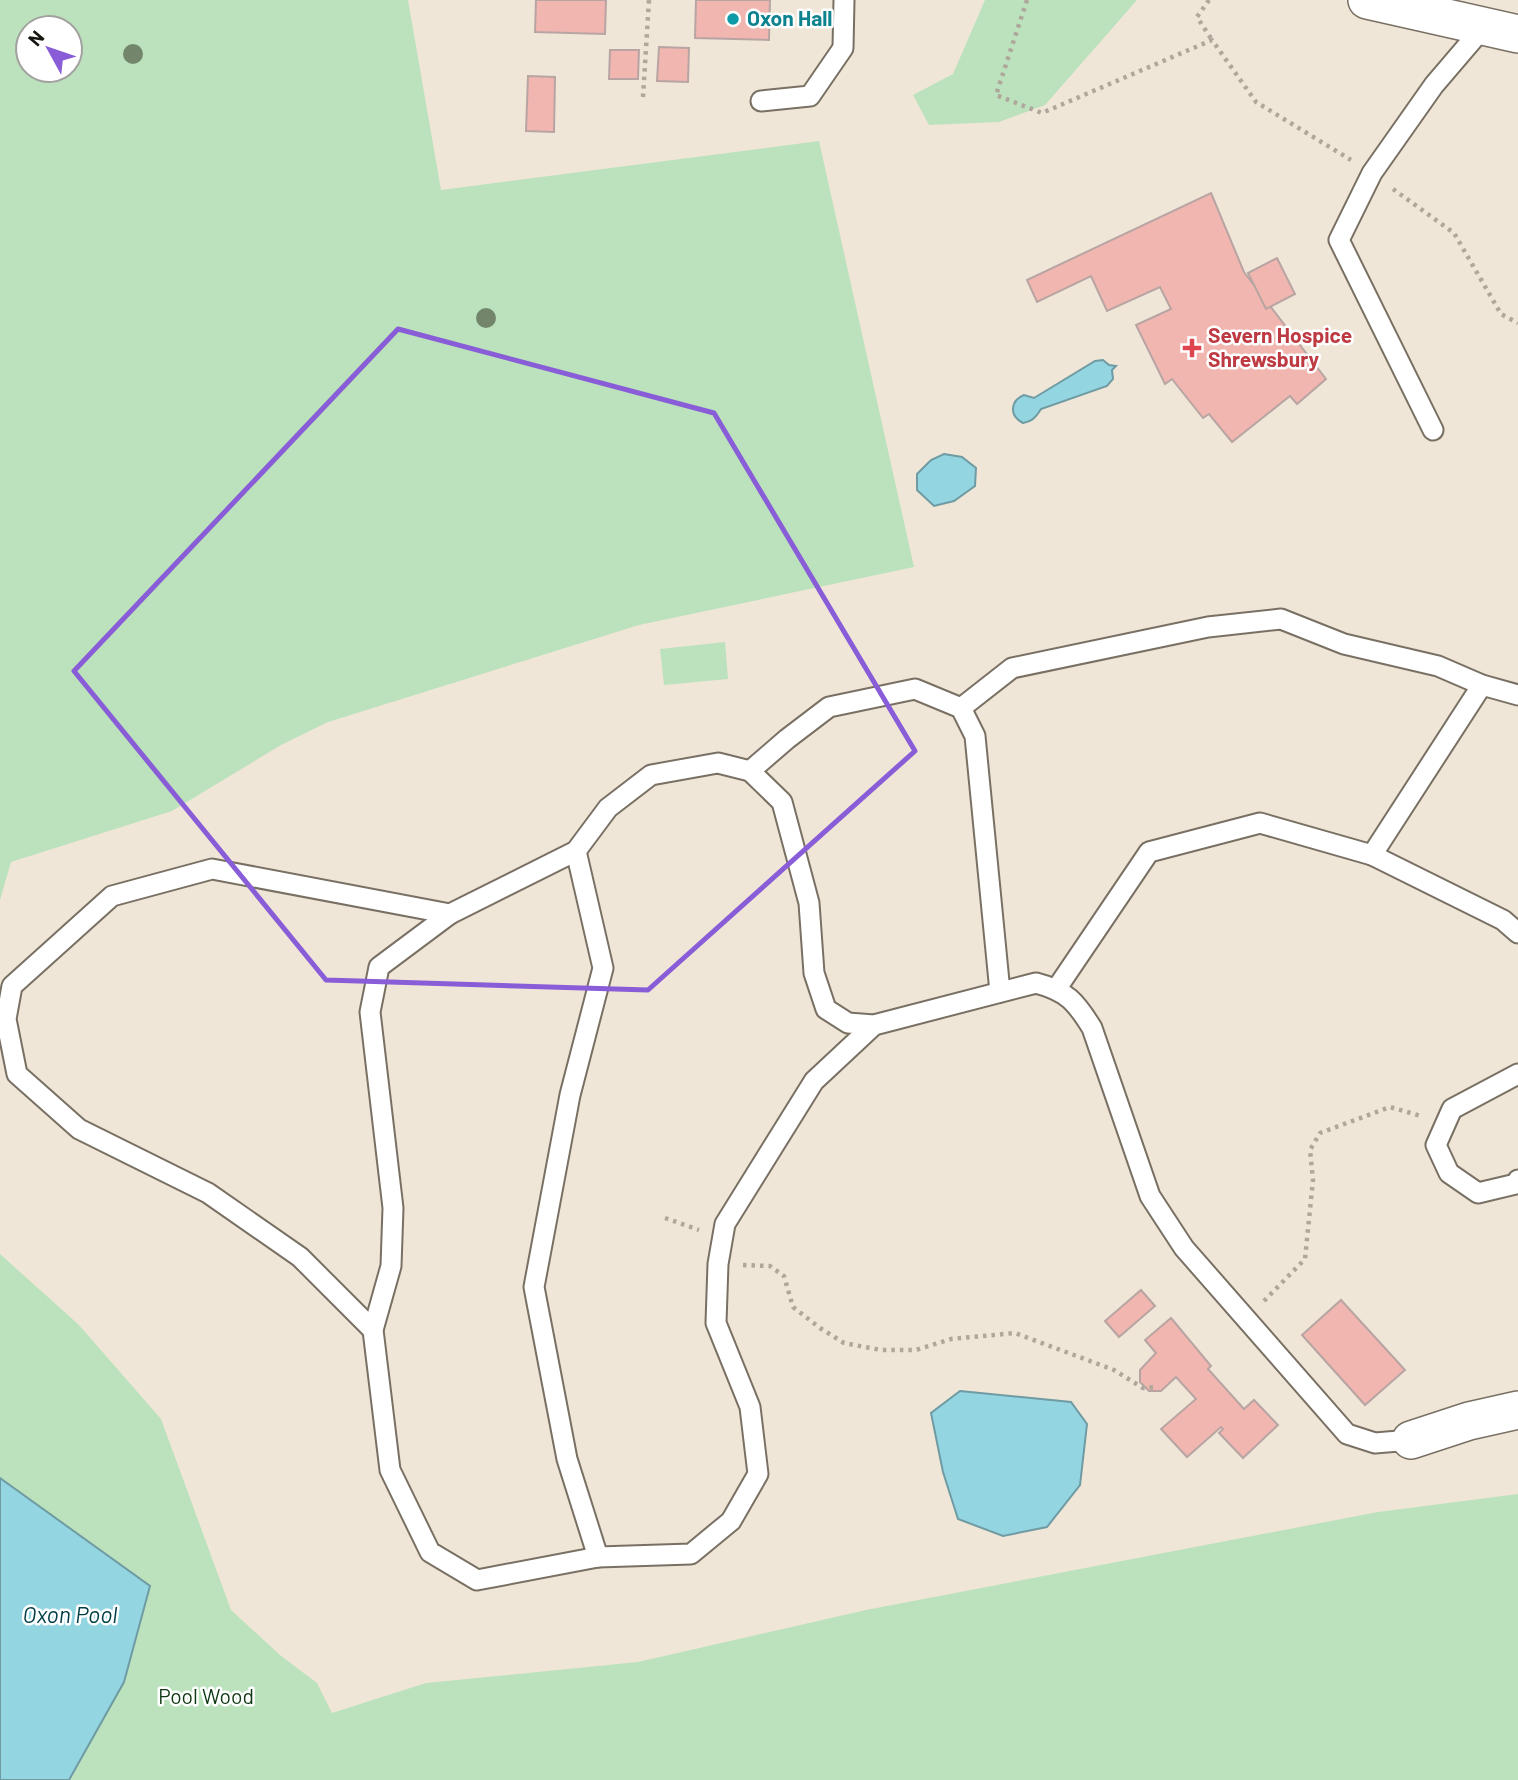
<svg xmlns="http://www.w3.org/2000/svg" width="1518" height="1780" viewBox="0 0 1518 1780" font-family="Barlow,sans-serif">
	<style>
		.green { fill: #bbe2bc; fill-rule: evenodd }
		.water { fill: #94d5e2; stroke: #6f9ba3; stroke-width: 2 }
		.building { fill: #f0b6af; stroke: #b8a5a3; stroke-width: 2 }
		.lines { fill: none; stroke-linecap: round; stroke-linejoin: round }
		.lane-casing { stroke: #797064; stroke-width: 23 }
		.street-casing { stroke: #797064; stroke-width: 40 }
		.path { stroke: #afa79b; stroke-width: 4.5; stroke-dasharray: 3.5 5; stroke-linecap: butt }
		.lane { stroke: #fff; stroke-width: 19 }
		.street { stroke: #fff; stroke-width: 37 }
		.tree { fill: #73866b }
		.marked { fill: none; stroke: #885dd7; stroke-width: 5; stroke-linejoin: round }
		.culture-dot { fill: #0f9aa8; stroke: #fff; stroke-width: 2.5 }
		.health-dot { fill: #e0444e; stroke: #fff; stroke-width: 2.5 }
		.labels { text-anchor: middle; stroke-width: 5; stroke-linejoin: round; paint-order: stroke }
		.culture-label { font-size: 21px; font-weight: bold; fill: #0d838f; stroke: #fff; text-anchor: start }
		.health-label { font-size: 21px; font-weight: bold; fill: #be3a42; stroke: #fff; text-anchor: start }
		.park-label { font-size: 21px; fill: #0d3812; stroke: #fff }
		.water-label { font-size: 23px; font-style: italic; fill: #003e47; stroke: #fff }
	</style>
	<rect width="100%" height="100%" fill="#f0e6d7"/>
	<g class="green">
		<path d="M0,0H408L441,190L819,141L914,567L639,625L328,722L281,745L172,811L11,862L0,900ZM28,28H70V70H28Z"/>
		<path d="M985,0H1137L1045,105L999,122L929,125L913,95L953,74Z"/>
		<path d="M725,642L728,679L664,685L660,649Z"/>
		<path d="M0,1254L79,1325L161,1419L231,1610L280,1655L317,1683L332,1713L426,1683L638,1662L866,1610L1378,1512L1518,1494V1780H69L124,1682L150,1587L0,1478Z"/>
	</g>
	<g class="water">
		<path d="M1103,360L1109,365L1116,366L1112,370L1113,379L1107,386L1041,409C1036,417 1033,421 1023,423C1009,416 1010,401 1024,395L1034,398L1095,361Z"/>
		<path d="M944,454L962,457L976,468L975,486L954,501L934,506L917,490V474L931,460Z"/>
		<path d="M960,1391L1071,1402L1087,1424L1080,1485L1047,1527L1003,1536L958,1519L943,1472L931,1413Z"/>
		<path d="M0,1478L150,1586L124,1682L69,1780H0Z"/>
	</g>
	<g class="building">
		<path d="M536,0H606L605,34L535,32Z"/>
		<path d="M696,0H770L769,40L695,38Z"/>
		<path d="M659,47L689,48L688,82L657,81Z"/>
		<path d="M610,50H639L638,79H609Z"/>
		<path d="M528,76L555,77L554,132L526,131Z"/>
		<path d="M1211,193L1244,272L1326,379L1297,404L1290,396L1232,442L1209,414L1203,418L1172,379L1165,384L1136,325L1171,309L1160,287L1107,311L1091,276L1037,302L1027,280Z"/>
		<path d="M1277,258L1295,294L1266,309L1248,273Z"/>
		<path d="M1141,1290L1155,1306L1119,1337L1105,1321Z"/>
		<path d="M1341,1300L1405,1370L1365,1405L1302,1335Z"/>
		<path d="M1171,1318L1211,1366L1208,1369L1244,1409L1254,1400L1278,1425L1243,1458L1219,1433L1223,1429L1221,1427L1187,1457L1161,1429L1196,1399L1176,1377L1161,1391H1149L1140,1382V1370L1156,1353L1145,1340Z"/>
	</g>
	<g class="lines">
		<g class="lane-casing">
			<g id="lane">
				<path d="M761,101L810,96L843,48L844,0"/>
				<path d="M1433,430L1339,240L1372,173L1434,85L1475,37L1481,26"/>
				<path d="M961,708L1012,668L1208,627L1281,619L1344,644L1438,666L1482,685L1518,695"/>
				<path d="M750,771L787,739L829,707L915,689L961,708L975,736L1000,992"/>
				<path d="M576,851L603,968L570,1095L534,1287L567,1459L598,1557"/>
				<path d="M1372,855L1482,685"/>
				<path d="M1057,988L1149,852L1260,823L1372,855L1503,920L1518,933"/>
				<path d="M874,1025L814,1081L725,1224L718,1264L716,1323L750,1407L758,1474L731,1521L691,1554L598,1557L477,1580L430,1552L390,1470L373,1330L391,1266L393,1208L370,1012L379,967L450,914L576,851L608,808L651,775L718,763L750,771L782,802L809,903L814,973L826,1009L848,1023L874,1025L1036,983C1067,991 1076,1002 1092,1028L1150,1196L1184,1248L1347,1434L1375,1443L1411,1440"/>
				<path d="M1518,1074L1452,1109L1436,1145L1449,1173L1478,1193L1516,1184L1518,1180"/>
				<path d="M373,1330L300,1257L208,1193L79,1129L17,1074L6,1019L12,986L112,896L212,869L450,914"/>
			</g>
		</g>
		<g class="street-casing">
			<g id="street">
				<path d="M1367,0L1518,34"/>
				<path d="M1411,1440L1469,1421L1518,1410"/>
			</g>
		</g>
		<g class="path">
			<path d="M1027,0L996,95L1042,113L1212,40L1256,102L1351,160"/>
			<path d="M1209,0L1197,17L1212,40"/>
			<path d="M643,97L649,0"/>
			<path d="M1393,189L1454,233L1501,314L1518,323"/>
			<path d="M665,1218L699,1230"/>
			<path d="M743,1265L770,1266L784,1276L793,1307L820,1328L844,1343L881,1350H916L951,1339L1015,1333L1114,1370L1143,1388L1156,1387"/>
			<path d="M1264,1301L1305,1259L1313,1180L1310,1150L1320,1133L1390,1107L1421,1116"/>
		</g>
		<use href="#lane" class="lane"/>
		<use href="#street" class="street"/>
	</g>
	<g class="tree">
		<circle cx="133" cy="54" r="10"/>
		<circle cx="486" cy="318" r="10"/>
	</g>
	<path class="marked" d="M398,329L714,413L915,751L648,990L326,980L74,671Z"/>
	<circle class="culture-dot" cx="733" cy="19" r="7"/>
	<path class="health-dot" d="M1188.5 337.5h7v7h7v7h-7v7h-7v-7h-7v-7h7z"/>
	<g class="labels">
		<g class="culture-label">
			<text x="747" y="26">Oxon Hall</text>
		</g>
		<g class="health-label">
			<text x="1208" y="343">Severn Hospice<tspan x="1208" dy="24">Shrewsbury</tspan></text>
		</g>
		<g class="park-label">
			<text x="206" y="1704">Pool Wood</text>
		</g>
		<g class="water-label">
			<text x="70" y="1623">Oxon Pool</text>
		</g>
	</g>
	<g transform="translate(49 49) rotate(310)"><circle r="33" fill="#ffffff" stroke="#a3a19f" stroke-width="2"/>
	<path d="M0-5L12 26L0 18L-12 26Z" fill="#885dd7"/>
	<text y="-10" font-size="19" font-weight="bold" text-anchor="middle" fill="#191510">N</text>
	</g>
</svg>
